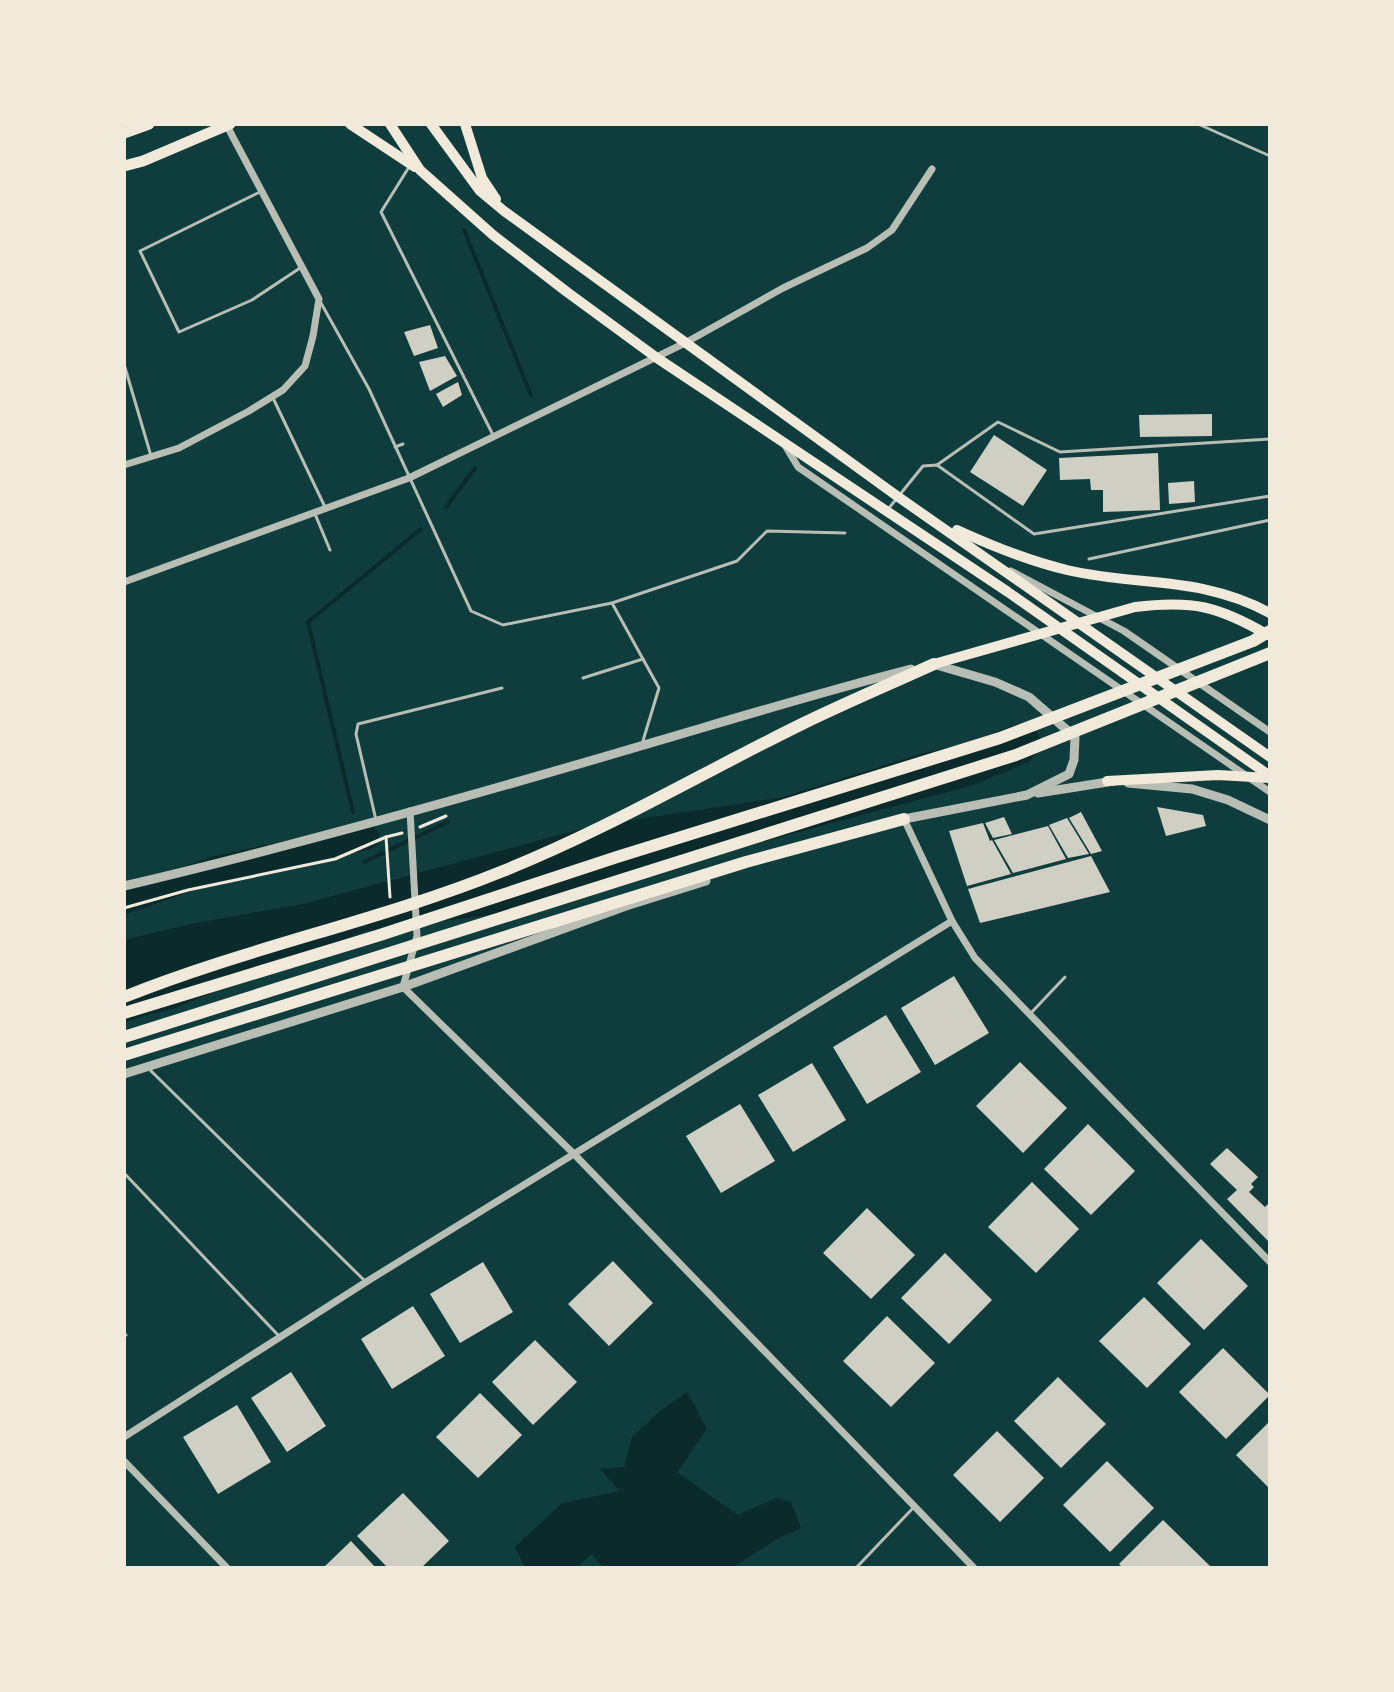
<svg xmlns="http://www.w3.org/2000/svg" width="1394" height="1692" viewBox="0 0 1394 1692" font-family="Commissioner,sans-serif">
	<style>
		.water { fill: #0a2a2b }
		.lines { fill: none; stroke-linecap: round; stroke-linejoin: round }
		.stream { stroke: #0a2a2b; stroke-width: 4 }
		.river { stroke: #0a2a2b; stroke-width: 26 }
		.building { fill: #cfcfc3 }
		.path { stroke: #f1e9da; stroke-width: 3 }
		.service { stroke: #b8beb3; stroke-width: 3 }
		.minor { stroke: #b8beb3; stroke-width: 7 }
		.tertiary { stroke: #b8beb3; stroke-width: 9 }
		.secondary { stroke: #f1e9da; stroke-width: 10 }
		.primary { stroke: #f1e9da; stroke-width: 11 }
		.trunk { stroke: #f1e9da; stroke-width: 12 }
	</style>
	<rect width="100%" height="100%" fill="#0f3d3e"/>
	<g class="water">
		<path d="M1019,724C1034,729 1041,731 1041,748L1029,762L973,785L629,878L538,909L366,931L175,1008L124,1022V940L195,923L303,904L593,826L783,797L924,753L959,745Z"/>
		<path d="M687,1392L707,1429L677,1472L738,1515L776,1498L791,1502L801,1528L777,1539L732,1568H604L591,1554L577,1568H525L515,1547L562,1503L620,1491L600,1469L624,1467L632,1437L660,1411Z"/>
	</g>
	<g class="lines">
		<g class="stream">
			<path d="M464,230L531,395"/>
			<path d="M446,507L475,468"/>
			<path d="M353,812L308,622L421,529"/>
			<path d="M364,862L448,822"/>
		</g>
		<path class="river" d="M124,901L216,869L366,837"/>
	</g>
	<g class="building">
		<path d="M430,325L438,348L414,356L404,332Z"/>
		<path d="M445,356L457,376L430,391L419,362Z"/>
		<path d="M458,382L462,395L443,407L436,394Z"/>
		<path d="M1212,414V436L1140,437L1139,415Z"/>
		<path d="M994,435L1047,470L1023,506L970,472Z"/>
		<path d="M1158,453L1160,510L1103,512V490H1091L1090,479L1060,480L1059,458Z"/>
		<path d="M1194,481L1195,502L1169,504L1168,483Z"/>
		<path d="M1157,807L1203,815L1206,826L1166,836Z"/>
		<path d="M1081,812L1102,851L1091,854L1069,818Z"/>
		<path d="M1004,817L1012,834L993,838L985,823Z"/>
		<path d="M1067,818L1089,854L1068,858L1049,825Z"/>
		<path d="M983,823L990,841L992,840L1011,874L967,886L949,831Z"/>
		<path d="M1048,826L1066,859L1013,873L994,840Z"/>
		<path d="M1091,856L1110,892L980,923L968,889Z"/>
		<path d="M954,976L989,1033L935,1065L901,1008Z"/>
		<path d="M886,1015L921,1072L867,1104L833,1047Z"/>
		<path d="M1020,1062L1067,1108L1023,1153L976,1106Z"/>
		<path d="M812,1063L846,1120L793,1152L758,1095Z"/>
		<path d="M740,1104L775,1161L721,1193L686,1136Z"/>
		<path d="M1088,1124L1135,1171L1091,1215L1044,1169Z"/>
		<path d="M1227,1148L1258,1177L1251,1184L1254,1187L1249,1192L1265,1207L1270,1202V1243L1227,1199L1237,1190L1210,1164Z"/>
		<path d="M1032,1182L1079,1229L1036,1273L988,1227Z"/>
		<path d="M867,1208L915,1255L871,1299L823,1253Z"/>
		<path d="M1201,1239L1248,1286L1204,1330L1157,1283Z"/>
		<path d="M945,1253L992,1300L949,1344L901,1298Z"/>
		<path d="M613,1261L653,1303L609,1346L568,1304Z"/>
		<path d="M483,1262L513,1312L460,1343L430,1294Z"/>
		<path d="M1144,1297L1191,1344L1147,1388L1099,1341Z"/>
		<path d="M413,1306L445,1356L392,1389L361,1339Z"/>
		<path d="M887,1316L935,1363L891,1407L843,1361Z"/>
		<path d="M535,1340L577,1382L533,1425L492,1382Z"/>
		<path d="M1223,1348L1270,1395L1226,1439L1179,1392Z"/>
		<path d="M291,1372L326,1426L287,1452L251,1398Z"/>
		<path d="M1058,1377L1106,1424L1061,1468L1014,1421Z"/>
		<path d="M480,1393L522,1435L478,1478L436,1437Z"/>
		<path d="M237,1405L271,1462L218,1494L183,1437Z"/>
		<path d="M1270,1421V1489L1236,1455Z"/>
		<path d="M997,1431L1044,1478L1000,1522L953,1475Z"/>
		<path d="M1107,1461L1154,1508L1110,1552L1063,1505Z"/>
		<path d="M403,1493L449,1541L421,1568H388L357,1536Z"/>
		<path d="M1163,1520L1211,1567L1209,1568H1123L1119,1564Z"/>
		<path d="M351,1541L376,1568H323Z"/>
	</g>
	<g class="lines">
		<g class="path">
			<path d="M420,827L446,816"/>
			<path d="M386,837L390,897"/>
			<path d="M124,908L188,890L335,859L386,837L402,833"/>
		</g>
		<g class="service">
			<path d="M1198,124L1270,156"/>
			<path d="M409,167L381,212L494,437"/>
			<path d="M262,191L140,251L179,332L252,300L300,268"/>
			<path d="M321,303L369,389L471,611L503,625L612,603L737,561L767,531L845,533"/>
			<path d="M124,364L151,456"/>
			<path d="M273,398L325,507"/>
			<path d="M395,447L403,444"/>
			<path d="M937,465L998,422L1060,452L1270,439"/>
			<path d="M889,508L923,466L937,465L1034,534L1270,496"/>
			<path d="M315,514L330,550"/>
			<path d="M1089,559L1270,520"/>
			<path d="M612,603L659,688L642,744"/>
			<path d="M583,678L643,659"/>
			<path d="M376,820L356,734L358,724L502,688"/>
			<path d="M1030,1014L1065,977"/>
			<path d="M149,1069L366,1282"/>
			<path d="M124,1173L278,1335"/>
			<path d="M124,1333L126,1335"/>
			<path d="M856,1568L914,1507"/>
		</g>
		<g class="minor">
			<path d="M786,447L798,467L1270,792"/>
			<path d="M124,465L179,448L249,411L283,390L305,366L313,336L319,299L227,126"/>
			<path d="M1011,571L1124,631L1270,732"/>
			<path d="M124,582L409,478L685,343L783,288L867,248L892,230L932,169"/>
			<path d="M410,811L417,936L403,987L574,1154L974,1568"/>
			<path d="M904,819L952,921L975,958L1270,1262"/>
			<path d="M124,1437L366,1282L952,921"/>
			<path d="M124,1461L227,1568"/>
		</g>
		<g class="tertiary">
			<path d="M1128,783L1192,789L1228,800L1270,820"/>
			<path d="M1038,793L1114,781"/>
			<path d="M899,820L1027,795L1069,774L1074,760L1075,737L1029,697L995,682L933,664"/>
			<path d="M124,886C298,845 471,796 644,745C733,719 821,692 911,669"/>
			<path d="M124,1074L403,987L626,906L706,881"/>
		</g>
		<g class="secondary">
			<path d="M350,124L415,167"/>
			<path d="M390,124L420,170L493,235L567,292L657,358L1008,592L1270,776"/>
			<path d="M431,124L480,191L504,211L897,496L1270,757"/>
			<path d="M465,124L482,178L496,199"/>
			<path d="M957,530C992,546 1029,561 1067,570C1139,587 1199,575 1270,613"/>
			<path d="M934,664L1135,607C1193,600 1218,606 1268,635"/>
			<path d="M1107,781L1218,775L1270,778"/>
		</g>
		<g class="primary">
			<path d="M124,133L149,124"/>
			<path d="M124,166L143,161L230,124"/>
		</g>
		<g class="trunk">
			<path d="M124,997C248,947 380,921 503,871C606,830 702,773 802,724C845,703 890,684 934,664"/>
			<path d="M124,1013L380,935L617,857L1000,738L1253,641L1270,631"/>
			<path d="M124,1037L1016,755L1270,653"/>
			<path d="M124,1055L746,862L904,819"/>
		</g>
	</g>
	<rect width="1394" height="1692" fill="none" stroke="#f1e9da" stroke-width="252"/>
</svg>
